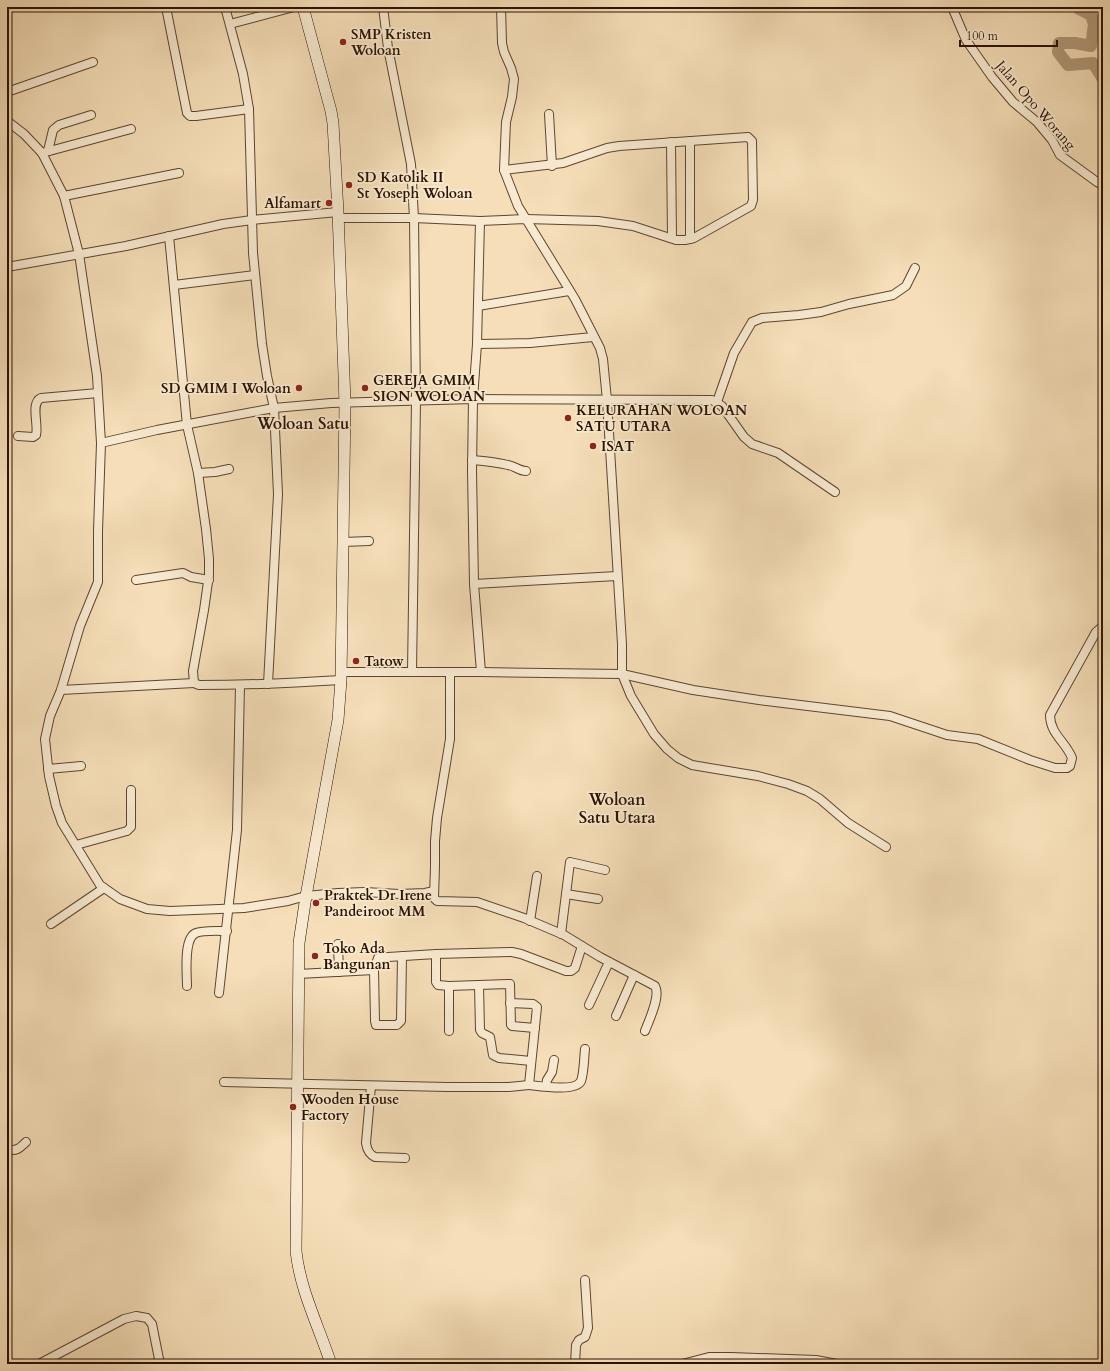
<svg xmlns="http://www.w3.org/2000/svg" width="1110" height="1371" viewBox="0 0 1110 1371" font-family="Cardo,serif">
	<style>
		.lines { fill: none; stroke-linecap: round; stroke-linejoin: round }
		.river { stroke: #b19979; stroke-width: 12 }
		.street-casing { stroke: #5e452e; stroke-width: 10 }
		.secondary-casing { stroke: #2c1200; stroke-width: 12 }
		.street { stroke: #f8ead1; stroke-width: 8 }
		.secondary { stroke: #f8ead1; stroke-width: 11 }
		.poi-dot { fill: #8f2418; stroke: #f8ead1; stroke-width: 1.5 }
		.labels { text-anchor: middle; stroke-width: 3.5; stroke-linejoin: round; paint-order: stroke }
		.poi-label { font-size: 14px; font-weight: bold; fill: #2c1200; stroke: #f8ead1; text-anchor: start }
		.street-label { font-size: 14px; fill: #2c1200; stroke: #f8ead1 }
		.quarter-label { font-size: 16px; font-weight: bold; fill: #2c1200; stroke: #f8ead1 }
	</style>
	<rect width="100%" height="100%" fill="#f5deb8"/>
	<filter id="stains"><feTurbulence type="fractalNoise" baseFrequency=".005" numOctaves="4"/><feColorMatrix values="0 0 0 0 .2 0 0 0 0 .09 0 0 0 0 .02 0 0 0 .5 -.17"/></filter>
	<radialGradient id="worn" r=".72"><stop offset=".6" stop-color="#630" stop-opacity="0"/><stop offset="1" stop-color="#630" stop-opacity=".3"/></radialGradient>
	<g class="lines">
		<path class="river" d="M1078,7L1079,9L1091,15L1094,24L1091,46L1075,43H1059L1058,52L1068,65L1093,63L1103,79"/>
		<g class="street-casing">
			<g id="street">
				<path d="M166,7L187,113L190,116H196L249,109"/>
				<path d="M225,7L243,74L249,109L253,253L262,344L267,376L274,408L278,494L268,684"/>
				<path d="M383,7L388,48L411,164L414,218L416,400L412,672"/>
				<path d="M501,7L502,43L504,52L511,68L514,79L512,97L506,122L504,170L518,206L575,299L600,348L603,359L607,400L622,644V674L631,696L654,734L667,749L678,758L692,765L758,776L788,784L807,791L820,799L848,823L886,847"/>
				<path d="M952,7L966,40L992,77L1013,102L1037,122L1052,140L1060,155L1097,182L1103,185"/>
				<path d="M230,24L294,7"/>
				<path d="M7,92L93,62"/>
				<path d="M549,114L552,166"/>
				<path d="M7,121L24,134L42,153L64,196L79,254L97,376L101,443L98,531V582L80,626L61,690L50,716L45,739L49,776L56,806L62,823L100,885L120,899L147,909L170,911L244,908L288,901L306,896L338,893L365,892L399,894L425,893L434,891"/>
				<path d="M671,142L672,238"/>
				<path d="M48,151L53,130L59,125L91,115"/>
				<path d="M42,153L131,129"/>
				<path d="M64,196L179,173"/>
				<path d="M338,218H414L480,221L526,219L598,221L633,226L676,240H685L694,238L751,206L753,200L752,141L748,137L619,146L607,148L563,163L504,170"/>
				<path d="M480,221L477,344L473,399L472,471L474,584L481,672"/>
				<path d="M169,236L187,425L198,473L206,529L209,559V575L204,610L193,671L194,683L199,685C247,685 294,683 341,680"/>
				<path d="M690,239V141"/>
				<path d="M7,267L126,246L223,224L252,220L338,212"/>
				<path d="M174,285L255,275"/>
				<path d="M478,306L569,291"/>
				<path d="M477,344L530,343L593,337"/>
				<path d="M717,402L734,353L752,322L762,318L799,315L821,312L849,304L893,295L906,286L915,268"/>
				<path d="M18,436L33,437L36,435C39,425 30,403 41,398L98,393"/>
				<path d="M101,443L157,430L274,408L331,403L473,399L712,400L722,406L744,437L752,444L778,453L835,492"/>
				<path d="M472,460C484,461 496,462 508,465C515,466 519,471 526,471"/>
				<path d="M198,473L215,472L229,469"/>
				<path d="M343,542L369,541"/>
				<path d="M136,580L183,573L191,577L209,580"/>
				<path d="M474,584L617,576"/>
				<path d="M341,672H481L622,674L693,690L759,700L890,716L947,735L978,739L1030,760L1055,768H1067L1070,766L1072,758C1066,742 1050,734 1050,715L1096,632L1103,626"/>
				<path d="M450,672V739L437,818L435,841V866L434,898L437,901L477,902L524,918L564,935L600,957L655,986C661,996 649,1020 645,1031"/>
				<path d="M61,690L194,683"/>
				<path d="M48,769L81,766"/>
				<path d="M76,845L127,831L131,827V790"/>
				<path d="M566,894L598,899"/>
				<path d="M530,921L537,876"/>
				<path d="M51,924L104,888"/>
				<path d="M561,934L570,862L605,870"/>
				<path d="M338,944L339,972"/>
				<path d="M436,954V982L438,985L449,986L508,984H510L511,1025L512,1026L535,1028"/>
				<path d="M402,956L401,1021L397,1025H376L375,1021L374,970L378,958L388,957L436,954L512,952L521,954L566,971H571L575,968L582,946"/>
				<path d="M298,974L374,970"/>
				<path d="M479,985L480,1030L482,1033L490,1037L493,1055L499,1058L531,1061"/>
				<path d="M187,986C187,974 183,938 196,933C202,930 219,931 227,931"/>
				<path d="M219,993L237,830L240,685"/>
				<path d="M510,1003L533,1004L537,1007L529,1085C539,1086 576,1092 581,1081C584,1073 584,1058 585,1049"/>
				<path d="M589,1005L609,962"/>
				<path d="M616,1016L634,975"/>
				<path d="M449,1031V986"/>
				<path d="M224,1082L448,1087H509L529,1085"/>
				<path d="M371,1086L366,1143C367,1150 369,1154 375,1157L405,1158"/>
				<path d="M546,1086L547,1080L552,1072L554,1060"/>
				<path d="M7,1149C16,1152 20,1148 26,1142"/>
				<path d="M39,1364L124,1319L136,1316L147,1318L152,1324L160,1364"/>
				<path d="M575,1364L576,1345L579,1340L585,1337L588,1328L585,1280"/>
				<path d="M682,1364L709,1357H731L816,1360L837,1364"/>
			</g>
		</g>
		<g class="secondary-casing">
			<path id="secondary" d="M303,7L331,111L333,123L338,212L345,403L341,680L338,720L306,896L299,943L296,1251C300,1290 319,1327 331,1364"/>
		</g>
		<use href="#street" class="street"/>
		<use href="#secondary" class="secondary"/>
	</g>
	<g class="poi-dot">
		<circle cx="343" cy="42" r="4"/>
		<circle cx="349" cy="185" r="4"/>
		<circle cx="329" cy="203" r="4"/>
		<circle cx="299" cy="388" r="4"/>
		<circle cx="365" cy="388" r="4"/>
		<circle cx="568" cy="418" r="4"/>
		<circle cx="593" cy="446" r="4"/>
		<circle cx="356" cy="661" r="4"/>
		<circle cx="316" cy="903" r="4"/>
		<circle cx="315" cy="956" r="4"/>
		<circle cx="293" cy="1107" r="4"/>
	</g>
	<g class="labels">
		<g class="poi-label">
			<text x="351" y="39">SMP Kristen<tspan x="351" dy="16">Woloan</tspan></text>
			<text x="357" y="182">SD Katolik II<tspan x="357" dy="16">St Yoseph Woloan</tspan></text>
			<text x="321" y="208" text-anchor="end">Alfamart</text>
			<text x="373" y="385">GEREJA GMIM<tspan x="373" dy="16">SION WOLOAN</tspan></text>
			<text x="291" y="393" text-anchor="end">SD GMIM I Woloan</text>
			<text x="576" y="415">KELURAHAN WOLOAN<tspan x="576" dy="16">SATU UTARA</tspan></text>
			<text x="601" y="451">ISAT</text>
			<text x="364" y="666">Tatow</text>
			<text x="324" y="900">Praktek Dr Irene<tspan x="324" dy="16">Pandeiroot MM</tspan></text>
			<text x="323" y="953">Toko Ada<tspan x="323" dy="16">Bangunan</tspan></text>
			<text x="301" y="1104">Wooden House<tspan x="301" dy="16">Factory</tspan></text>
		</g>
		<g class="street-label">
			<text transform="translate(1036 105) rotate(49)" y="5">Jalan Opo Worang</text>
		</g>
		<g class="quarter-label">
			<text x="303" y="429">Woloan Satu</text>
			<text x="617" y="805">Woloan<tspan x="617" dy="18">Satu Utara</tspan></text>
		</g>
	</g>
	<rect width="1110" height="1371" fill="none" stroke="#f5deb8" stroke-width="24"/>
	<rect x="8" y="8" width="1094" height="1355" fill="none" stroke="#2c1200" stroke-width="2"/>
	<rect x="12" y="12" width="1086" height="1347" fill="none" stroke="#2c1200"/>
	<path d="M960 40v6h97v-6" fill="none" stroke="#2c1200" stroke-width="2"/>
	<text x="966" y="40" font-size="12" fill="#2c1200" stroke="#f8ead1" stroke-width="3" paint-order="stroke">100 m</text>
	<rect width="100%" height="100%" filter="url(#stains)"/>
	<rect width="100%" height="100%" fill="url(#worn)"/>
</svg>
